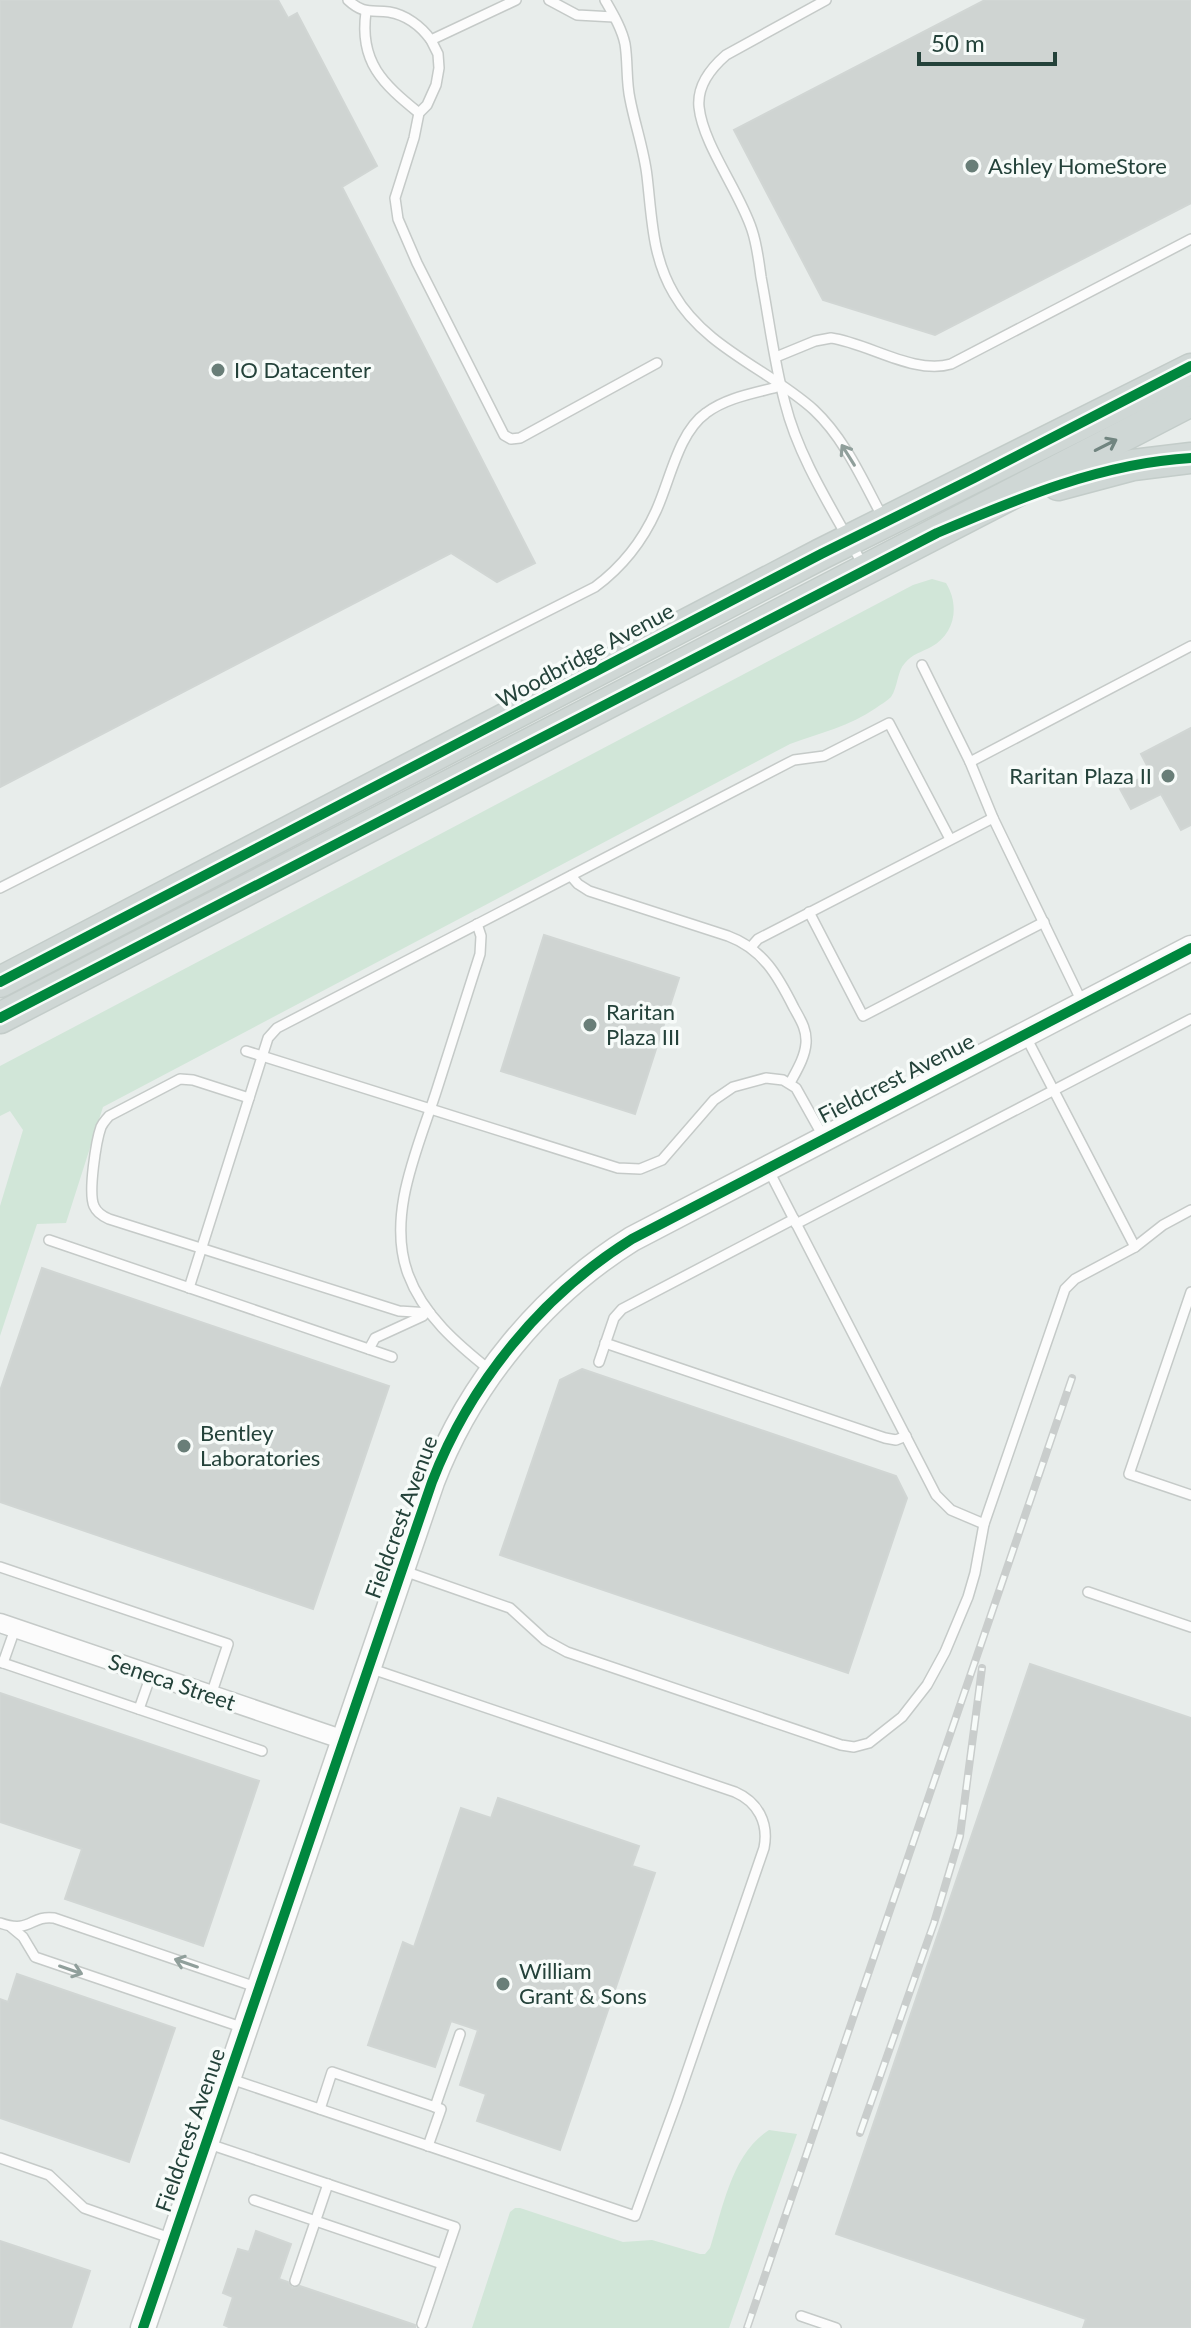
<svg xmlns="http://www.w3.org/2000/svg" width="1191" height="2328" viewBox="0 0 1191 2328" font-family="Lato,sans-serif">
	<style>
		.green { fill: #d1e6d8 }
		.building { fill: #cfd4d2; stroke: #d1d6d4; stroke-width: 2 }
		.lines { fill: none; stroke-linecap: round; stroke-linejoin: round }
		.service-casing { stroke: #c5cac8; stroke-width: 12 }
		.minor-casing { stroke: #c5cac8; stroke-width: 21 }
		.tertiary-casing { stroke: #c5cac8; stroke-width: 27 }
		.primary-casing { stroke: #c3ccc9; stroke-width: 33 }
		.service { stroke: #fcfcfc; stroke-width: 9 }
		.minor { stroke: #fcfcfc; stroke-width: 18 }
		.tertiary { stroke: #fcfcfc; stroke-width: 24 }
		.primary { stroke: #cfd7d5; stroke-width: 30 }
		.rail-casing { stroke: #c9cdcc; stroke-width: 8 }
		.rail { stroke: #f7fbf9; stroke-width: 5; stroke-dasharray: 15; stroke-linecap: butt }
		.cycleway-casing { stroke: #f7fbf9; stroke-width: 15 }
		.cycleway { stroke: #00873e; stroke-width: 10 }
		.oneway { stroke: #718580 }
		.oneway2 { stroke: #909f9b }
		.poi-dot { fill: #697e78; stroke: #f7fbf9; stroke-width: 3 }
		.labels { text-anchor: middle; stroke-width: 7; stroke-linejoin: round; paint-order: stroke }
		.poi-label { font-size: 22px; fill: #24423a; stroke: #f7fbf9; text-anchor: start }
		.street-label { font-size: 22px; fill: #24423a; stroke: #f7fbf9 }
	</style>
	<rect width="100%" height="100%" fill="#e8edeb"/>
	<g class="green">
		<path d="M932,579L946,583C960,606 955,634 931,647C922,652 912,654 905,663C897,671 898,687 891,697C887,701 880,705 876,708C850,726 820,733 790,744L103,1107L66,1223L37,1224L0,1336V1206L23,1130L10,1111L0,1116V1066L913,585Z"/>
		<path d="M769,2130L797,2134L729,2328H472L510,2212L515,2208H520L623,2242L652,2240L700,2254H705L710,2248C723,2208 732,2153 769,2130Z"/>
	</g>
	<g class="building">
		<path d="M0,0H278L288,18L297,13L377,166L342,187L535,563L497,582L451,553L0,787Z"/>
		<path d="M985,0H1191V203L935,335L823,300L734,130Z"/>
		<path d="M1191,728V825L1181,830L1161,794L1131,809L1120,789L1151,773L1141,754Z"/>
		<path d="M544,935L679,978L635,1114L501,1071Z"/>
		<path d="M42,1268L389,1386L313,1609L0,1502V1391Z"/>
		<path d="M582,1369L896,1476L907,1498L848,1673L500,1555L560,1380Z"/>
		<path d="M1030,1664L1191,1718V2328H1083L1086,2319L836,2234Z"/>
		<path d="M0,1693L259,1781L203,1946L65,1899L82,1849L0,1822Z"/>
		<path d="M498,1798L639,1846L632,1866L655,1873L560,2150L477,2121L486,2094L460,2085L478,2030L451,2021L435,2067L368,2045L403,1942L414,1947L461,1808L491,1818Z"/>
		<path d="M17,1974L175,2028L129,2162L0,2118V1999L8,2002Z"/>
		<path d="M256,2231L291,2244L279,2279L288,2282L292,2288L300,2286L415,2325V2328H231L224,2325L233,2297L223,2293L238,2249L249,2252Z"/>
		<path d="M0,2241L90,2271L71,2328H0Z"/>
	</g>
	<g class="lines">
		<g class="service-casing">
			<g id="service">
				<path d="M348,0C363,14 370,10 389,12C406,15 421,26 431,40L516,0"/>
				<path d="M549,0L577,15L614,17"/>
				<path d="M605,0C613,14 622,29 625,44C628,62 626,81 630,99C635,125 644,150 647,176C652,218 652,257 674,294C705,348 770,370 814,410C845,439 863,481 883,518"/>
				<path d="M826,0L726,55C711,68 697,86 699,107C703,145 740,192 752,230C757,245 759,262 761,277C769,319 774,362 785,403C799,460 836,515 864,567"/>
				<path d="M366,12C359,62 383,84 419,113"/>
				<path d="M431,40L438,54L439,68L436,85L427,105L419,113L414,138L395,198L398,219L417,263L504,435L511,439L520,438L657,363"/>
				<path d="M776,357L815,341L831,338C868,343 914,375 951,364L1191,239"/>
				<path d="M922,665L970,762L993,818L1082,1002"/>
				<path d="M970,762L1191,646"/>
				<path d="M571,876L578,884L589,891L728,936C763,949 778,976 794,1008C800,1019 807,1029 806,1043C805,1057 797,1070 790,1083"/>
				<path d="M0,888L595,587C622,567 642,542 656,511C670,481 678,433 706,413C727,397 756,393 781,386"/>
				<path d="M809,912L863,1016L1044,922"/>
				<path d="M477,924L481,936L480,954C466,999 451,1044 437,1089C419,1146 386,1214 408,1274C423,1315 457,1344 491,1371"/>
				<path d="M751,947L758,939L993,818"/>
				<path d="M1026,1037L1135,1247"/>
				<path d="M246,1051L618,1168L640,1169L662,1160L714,1100L733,1087L766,1078L783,1080L796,1088L824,1138"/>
				<path d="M249,1098L193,1080L180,1079L109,1116C105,1121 104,1121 101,1127C96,1141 88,1193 94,1206C97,1213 102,1216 109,1219L399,1311L430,1313"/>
				<path d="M768,1169L936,1495L951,1510L984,1524"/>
				<path d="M796,1224L1191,1019"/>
				<path d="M49,1240L392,1357"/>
				<path d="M189,1288L268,1038L277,1028L788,763L794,760L824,756L889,723L950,839"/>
				<path d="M1191,1292L1129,1474L1191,1495"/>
				<path d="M605,1343L885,1438L896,1440L906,1436"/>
				<path d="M369,1349L375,1338L423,1316"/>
				<path d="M599,1362L614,1318L622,1309L794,1219"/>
				<path d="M0,1567L228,1644L211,1695"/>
				<path d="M404,1571L510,1608L545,1640L567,1652L841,1745L854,1747L869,1743L902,1717L927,1685L945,1652L968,1597L975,1573L984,1524L1065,1289L1075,1279L1135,1247L1163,1225L1191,1210"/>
				<path d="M1088,1592L1191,1627"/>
				<path d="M0,1662L262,1751"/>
				<path d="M3,1663L15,1629"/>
				<path d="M139,1709L151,1675"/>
				<path d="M0,1923C31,1934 30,1915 54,1918L256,1987"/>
				<path d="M11,1927L23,1937L35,1957L244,2028"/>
				<path d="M231,2079L635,2216L677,2101L764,1848C769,1823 758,1802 735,1792L372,1669"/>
				<path d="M435,2107L460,2034"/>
				<path d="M320,2109L332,2072L441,2109L428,2146"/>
				<path d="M206,2143L455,2227L422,2324"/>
				<path d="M0,2158L49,2175L84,2208L170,2238"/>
				<path d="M254,2200L442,2264"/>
				<path d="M295,2281L328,2184"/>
				<path d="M801,2316L836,2328"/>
			</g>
		</g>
		<g class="minor-casing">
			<path id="minor" d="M0,1623L344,1740"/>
		</g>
		<g class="tertiary-casing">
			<path id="tertiary" d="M143,2328L432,1482C470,1383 542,1295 632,1239L1191,948"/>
		</g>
		<g class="primary-casing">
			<g id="primary">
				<path d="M1058,485L1133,465L1191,458"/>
				<path d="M0,982L821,554L1191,369"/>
				<path d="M0,1018L1191,401"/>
			</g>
		</g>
		<use href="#service" class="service"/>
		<use href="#minor" class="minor"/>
		<use href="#tertiary" class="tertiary"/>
		<use href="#primary" class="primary"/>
		<g class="rail-casing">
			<g id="rail">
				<path d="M860,2133L934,1923L960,1836L982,1668"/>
				<path d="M747,2328L1072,1378"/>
			</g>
		</g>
		<use href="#rail" class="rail"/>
		<g class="cycleway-casing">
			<g id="cycleway">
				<path d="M0,982L821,554L974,478L1191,366"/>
				<path d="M0,1018L937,533C1019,498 1102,463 1191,458"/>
				<path d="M143,2328L432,1482C470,1383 542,1295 632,1239L1191,948"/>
			</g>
		</g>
		<use href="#cycleway" class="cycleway"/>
	</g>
	<defs><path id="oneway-shaft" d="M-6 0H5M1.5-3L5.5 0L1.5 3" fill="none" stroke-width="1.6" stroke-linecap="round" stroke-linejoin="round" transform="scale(2)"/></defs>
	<use class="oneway" href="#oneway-shaft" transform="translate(1106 445) rotate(-27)"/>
	<g class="oneway2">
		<use href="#oneway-shaft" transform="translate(848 455) rotate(-122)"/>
		<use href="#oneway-shaft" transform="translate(186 1963) rotate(-161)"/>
		<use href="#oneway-shaft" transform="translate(71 1970) rotate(19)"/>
	</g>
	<g class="poi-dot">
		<circle cx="972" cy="166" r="8"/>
		<circle cx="218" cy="370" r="8"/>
		<circle cx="1168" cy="776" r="8"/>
		<circle cx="590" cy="1025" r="8"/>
		<circle cx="184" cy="1446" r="8"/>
		<circle cx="503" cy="1984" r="8"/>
	</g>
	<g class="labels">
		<g class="poi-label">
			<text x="988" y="174">Ashley HomeStore</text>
			<text x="234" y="378">IO Datacenter</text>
			<text x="1152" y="784" text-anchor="end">Raritan Plaza II</text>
			<text x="606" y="1020">Raritan<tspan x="606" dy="25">Plaza III</tspan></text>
			<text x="200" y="1441">Bentley<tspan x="200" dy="25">Laboratories</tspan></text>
			<text x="519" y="1979">William<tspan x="519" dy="25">Grant &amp; Sons</tspan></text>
		</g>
		<g class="street-label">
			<text transform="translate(585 655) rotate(-28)" y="8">Woodbridge Avenue</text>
			<text transform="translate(896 1078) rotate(-27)" y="8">Fieldcrest Avenue</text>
			<text transform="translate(401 1517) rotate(-70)" y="8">Fieldcrest Avenue</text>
			<text transform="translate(172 1682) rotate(19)" y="8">Seneca Street</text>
			<text transform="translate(190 2130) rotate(-71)" y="8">Fieldcrest Avenue</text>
		</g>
	</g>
	<path d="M919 52v12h136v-12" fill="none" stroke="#24423a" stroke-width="4"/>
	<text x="931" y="52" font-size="24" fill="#24423a" stroke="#f7fbf9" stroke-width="6" paint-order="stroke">50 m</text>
</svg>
